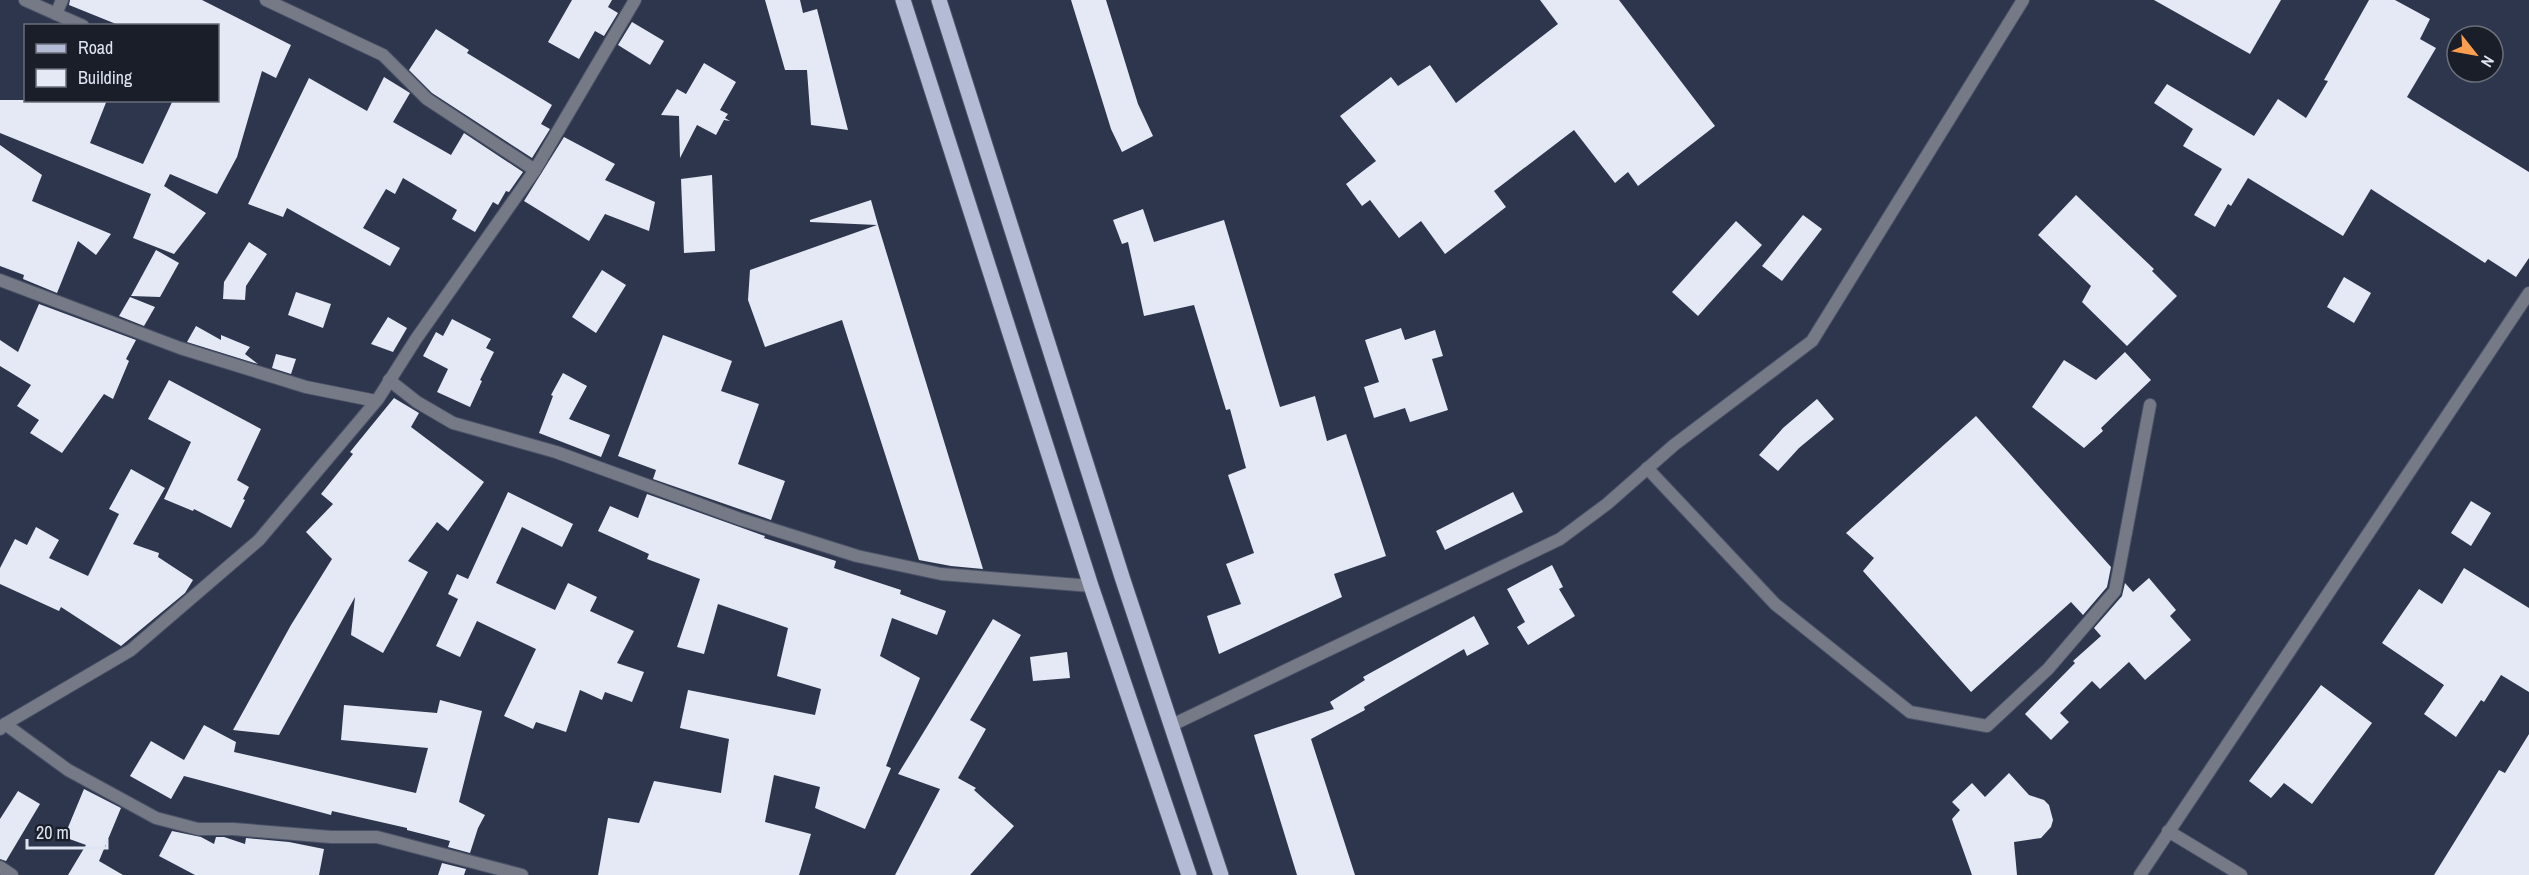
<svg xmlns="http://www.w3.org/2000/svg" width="2529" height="875" viewBox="0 0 2529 875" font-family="'Archivo Narrow',sans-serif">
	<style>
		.building { fill: #e4e9f5 }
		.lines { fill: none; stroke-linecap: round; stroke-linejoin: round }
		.street-casing { stroke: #4a5268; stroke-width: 14 }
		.primary-casing { stroke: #4a5268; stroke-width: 17 }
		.street { stroke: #767a86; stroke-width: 12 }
		.primary { stroke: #b3bcd4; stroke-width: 15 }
	</style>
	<rect width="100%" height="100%" fill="#2e364d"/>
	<g class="building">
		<path d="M70,0H202L291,45L276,78L262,71L237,157L217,194L170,174L164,186L206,213L174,254L133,238L151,194L0,133V100H107L90,143L143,164L173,100H218V26H121L69,5Z"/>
		<path d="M572,0H612L608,7L618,13L604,36L595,31L579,59L548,42Z"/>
		<path d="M765,0H800L803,13L817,9L848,130L811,125L807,70H785Z"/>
		<path d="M1071,0H1106L1138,104L1153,136L1122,152L1111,129Z"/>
		<path d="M1540,0H1619L1715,126L1638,186L1628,172L1615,183L1574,130L1494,191L1506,207L1445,254L1421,221L1399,238L1370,200L1362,206L1346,184L1376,161L1340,116L1391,77L1398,86L1430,65L1456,103L1558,24Z"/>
		<path d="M2154,0H2281L2250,54Z"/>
		<path d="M2369,0H2395L2430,19L2420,39L2436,48L2407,97L2529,172V258L2516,277L2488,259L2485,263L2371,189L2343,236L2248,178L2231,206L2228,204L2215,227L2194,215L2222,169L2183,146L2193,129L2154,103L2167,84L2254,136L2278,99L2306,118L2328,81L2324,80Z"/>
		<path d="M632,22L664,41L650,65L618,45Z"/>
		<path d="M436,29L469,50L467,53L552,105L541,124L550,129L532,158L432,93L409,70Z"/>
		<path d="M704,63L736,82L720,110L728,114L725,118L730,121L724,120L716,135L697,125L680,158L679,116L661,115L677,89L686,94Z"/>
		<path d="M384,77L410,93L393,122L451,155L464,133L523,172L509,192L506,191L498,205L493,202L475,232L452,219L457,210L403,178L395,194L386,189L363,228L400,248L390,266L287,208L283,217L248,204L309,78L367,111Z"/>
		<path d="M564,137L615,164L605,180L655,202L649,231L605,214L589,241L524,201Z"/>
		<path d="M0,145L42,175L32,201L111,234L96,255L78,241L57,293L23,279L24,275L0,266Z"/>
		<path d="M712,175L715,251L684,253L681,179Z"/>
		<path d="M2076,195L2154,269L2152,271L2177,296L2127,346L2082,302L2091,286L2038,235Z"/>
		<path d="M871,200L878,225L983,569L951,566L919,560L842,320L765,347L748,300L750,270L877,225L810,222V220Z"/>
		<path d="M1143,209L1154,242L1224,220L1280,407L1315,396L1327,441L1346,434L1386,556L1334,574L1342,597L1219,654L1207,616L1241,604L1226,564L1254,553L1228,475L1246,468L1230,409L1226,410L1194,305L1144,316L1128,242L1122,244L1113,220Z"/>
		<path d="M1803,215L1822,229L1782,281L1762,266Z"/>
		<path d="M1736,221L1762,245L1698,316L1672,292Z"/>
		<path d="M249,242L267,254L246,286L245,300L223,299L224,282Z"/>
		<path d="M156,250L179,263L160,297L131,296Z"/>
		<path d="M602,270L626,285L596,333L572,317Z"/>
		<path d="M2344,277L2371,293L2354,323L2327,307Z"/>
		<path d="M296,292L331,304L323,328L288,315Z"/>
		<path d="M130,297L155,307L144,326L119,316Z"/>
		<path d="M39,304L136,340L126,359L129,361L113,399L104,394L62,453L30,433L39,420L17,406L31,385L0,366V340L18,352Z"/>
		<path d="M388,317L407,328L393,352L371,344Z"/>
		<path d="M452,319L491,339L486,348L494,352L480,380L482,381L470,407L437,392L448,369L423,356L436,332L443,336Z"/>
		<path d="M196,326L221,340V335L250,347L245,354L258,364L187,342Z"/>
		<path d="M1401,328L1405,340L1435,330L1443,356L1432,359L1448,410L1410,422L1405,408L1374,418L1364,387L1379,382L1365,340Z"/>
		<path d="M663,335L732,361L721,391L759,404L738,464L785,481L771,520L653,479L656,470L618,456Z"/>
		<path d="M2125,352L2151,380L2101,428L2103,431L2084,448L2032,407L2064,360L2096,380Z"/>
		<path d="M276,354L296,359L291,374L272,368Z"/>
		<path d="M563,373L587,386L569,419L610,435L601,457L539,433L553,396L551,395Z"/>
		<path d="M169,380L261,429L237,480L249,487L243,499L245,500L231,528L194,509L193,511L164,499L191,442L148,419Z"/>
		<path d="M394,398L419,413L411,427L484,482L448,531L437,522L408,561L428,572L383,653L351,635L355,597L279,735L233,730L291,625L332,559L306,532L333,504L321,494L353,454L350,452Z"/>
		<path d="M1817,399L1834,419L1799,448L1778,471L1759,455L1783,428Z"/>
		<path d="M1976,416L2111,567L2107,587L2083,615L2071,602L1971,692L1863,571L1874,558L1846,533Z"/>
		<path d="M131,469L165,488L133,544L159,553L158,557L193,580L185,593L121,646L61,607L59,611L0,584V568L15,539L27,545L36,527L59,540L49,558L88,576L119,514L109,509Z"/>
		<path d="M508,492L573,524L562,547L522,527L496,583L555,610L568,583L597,597L590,611L634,631L617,663L644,672L632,702L605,692L602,700L580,690L566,732L536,722L533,729L504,716L536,649L477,621L460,657L436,646L458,599L448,594L457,574L468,579Z"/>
		<path d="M1513,492L1523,512L1445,550L1436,531Z"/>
		<path d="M647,494L765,536L764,538L836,561L834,568L901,590L900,594L946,611L937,635L892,618L880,656L920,678L886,766L891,768L865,829L815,808L820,787L774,775L765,822L811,834L799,875H598L608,818L639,823L654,781L721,793L729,739L680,728L688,690L815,715L821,689L777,676L788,628L718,604L704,654L677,647L700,579L647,559L649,554L598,531L610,506L638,518Z"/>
		<path d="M2471,501L2491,513L2471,546L2451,533Z"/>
		<path d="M1552,565L1563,587L1559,589L1575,616L1528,645L1517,627L1525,622L1507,589Z"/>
		<path d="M2464,568L2529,608V692L2501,675L2484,702L2481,700L2456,737L2424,714L2444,685L2382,643L2419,589L2442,604Z"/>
		<path d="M2149,578L2176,610L2170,616L2191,640L2145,680L2129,662L2100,689L2092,681L2060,713L2069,722L2051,740L2025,714L2075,663L2073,661L2101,636L2094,628L2122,596L2125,583L2133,592Z"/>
		<path d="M1474,616L1489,644L1467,656L1464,649L1364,707L1365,710L1311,739L1355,875H1297L1254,735L1334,709L1330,702L1365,680L1363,677Z"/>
		<path d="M993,619L1021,635L970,720L986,729L958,778L976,788L974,790L1014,826L970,875H895L940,789L898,774Z"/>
		<path d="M1067,652L1070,678L1033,681L1030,657Z"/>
		<path d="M2321,685L2372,723L2312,804L2284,783L2271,798L2249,781Z"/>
		<path d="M440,700L482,711L459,802L485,815L478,828L470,853L448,847L450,841L407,830V828L332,811L331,815L184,776L171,799L130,776L151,741L184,760L204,725L236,742L234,752L416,793L428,748L341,740L344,705L437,713Z"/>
		<path d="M2529,734V875H2434L2499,770L2505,773Z"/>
		<path d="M2009,773L2029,795L2044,800L2049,805L2053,820L2051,827L2041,838L2014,842L2017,875H1972L1952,819L1960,810L1952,802L1972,783L1985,797Z"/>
		<path d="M84,789L121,808L99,861L123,875H68L86,845L64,837Z"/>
		<path d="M18,791L40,804L6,861L0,859V819Z"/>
		<path d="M172,831L201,837L214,844L216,837H224L245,844L246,838L289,842L324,849L319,875H195L159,856Z"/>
		<path d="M442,863L466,869L464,875H438Z"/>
	</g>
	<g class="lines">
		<g class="street-casing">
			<g id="street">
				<path d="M25,0L83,26"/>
				<path d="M266,0L383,55L427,99L535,170"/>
				<path d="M56,14L62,0"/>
				<path d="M0,280L180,348L306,387L376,401"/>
				<path d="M389,380L417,402L453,423L556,452L740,519L857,556L941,574L1091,586"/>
				<path d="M1647,468L1775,604L1910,712L1987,726L2048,669L2115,591L2150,405"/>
				<path d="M5,724L68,770L156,818L198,829H233L331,837H377L522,875"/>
				<path d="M1172,725L1560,539L1607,504L1674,445L1812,341L2023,0"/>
				<path d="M0,729L5,724L131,650L259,540L378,399L416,339L535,170L635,0"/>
				<path d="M2168,831L2241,875"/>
				<path d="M0,867L12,875"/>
				<path d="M2140,875L2529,293"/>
			</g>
		</g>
		<g class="primary-casing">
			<g id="primary">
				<path d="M903,0L1091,586L1189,875"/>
				<path d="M939,0L1123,580L1221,875"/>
			</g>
		</g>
		<use href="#street" class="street"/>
		<use href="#primary" class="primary"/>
	</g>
	<rect x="24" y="24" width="195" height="78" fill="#1a1e28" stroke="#696e79" stroke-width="1.5"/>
	<rect x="36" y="44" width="30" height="9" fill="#b3bcd4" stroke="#696e79" stroke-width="1.5"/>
	<text x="78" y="54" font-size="18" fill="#dfe5f3">Road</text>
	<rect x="36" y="69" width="30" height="18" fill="#e4e9f5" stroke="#696e79" stroke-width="1.5"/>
	<text x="78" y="84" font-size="18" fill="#dfe5f3">Building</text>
	<g transform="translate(2475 54) rotate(121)"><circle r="28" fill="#1a1e28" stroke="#696e79" stroke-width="1.5"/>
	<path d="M0-4.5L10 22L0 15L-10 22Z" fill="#fb9e50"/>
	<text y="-9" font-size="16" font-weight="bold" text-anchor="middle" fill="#dfe5f3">N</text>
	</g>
	<path d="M27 839v9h80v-9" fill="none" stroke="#dfe5f3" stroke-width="3"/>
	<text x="36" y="839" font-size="18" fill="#dfe5f3" stroke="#1a1e28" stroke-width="4.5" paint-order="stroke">20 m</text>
</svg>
